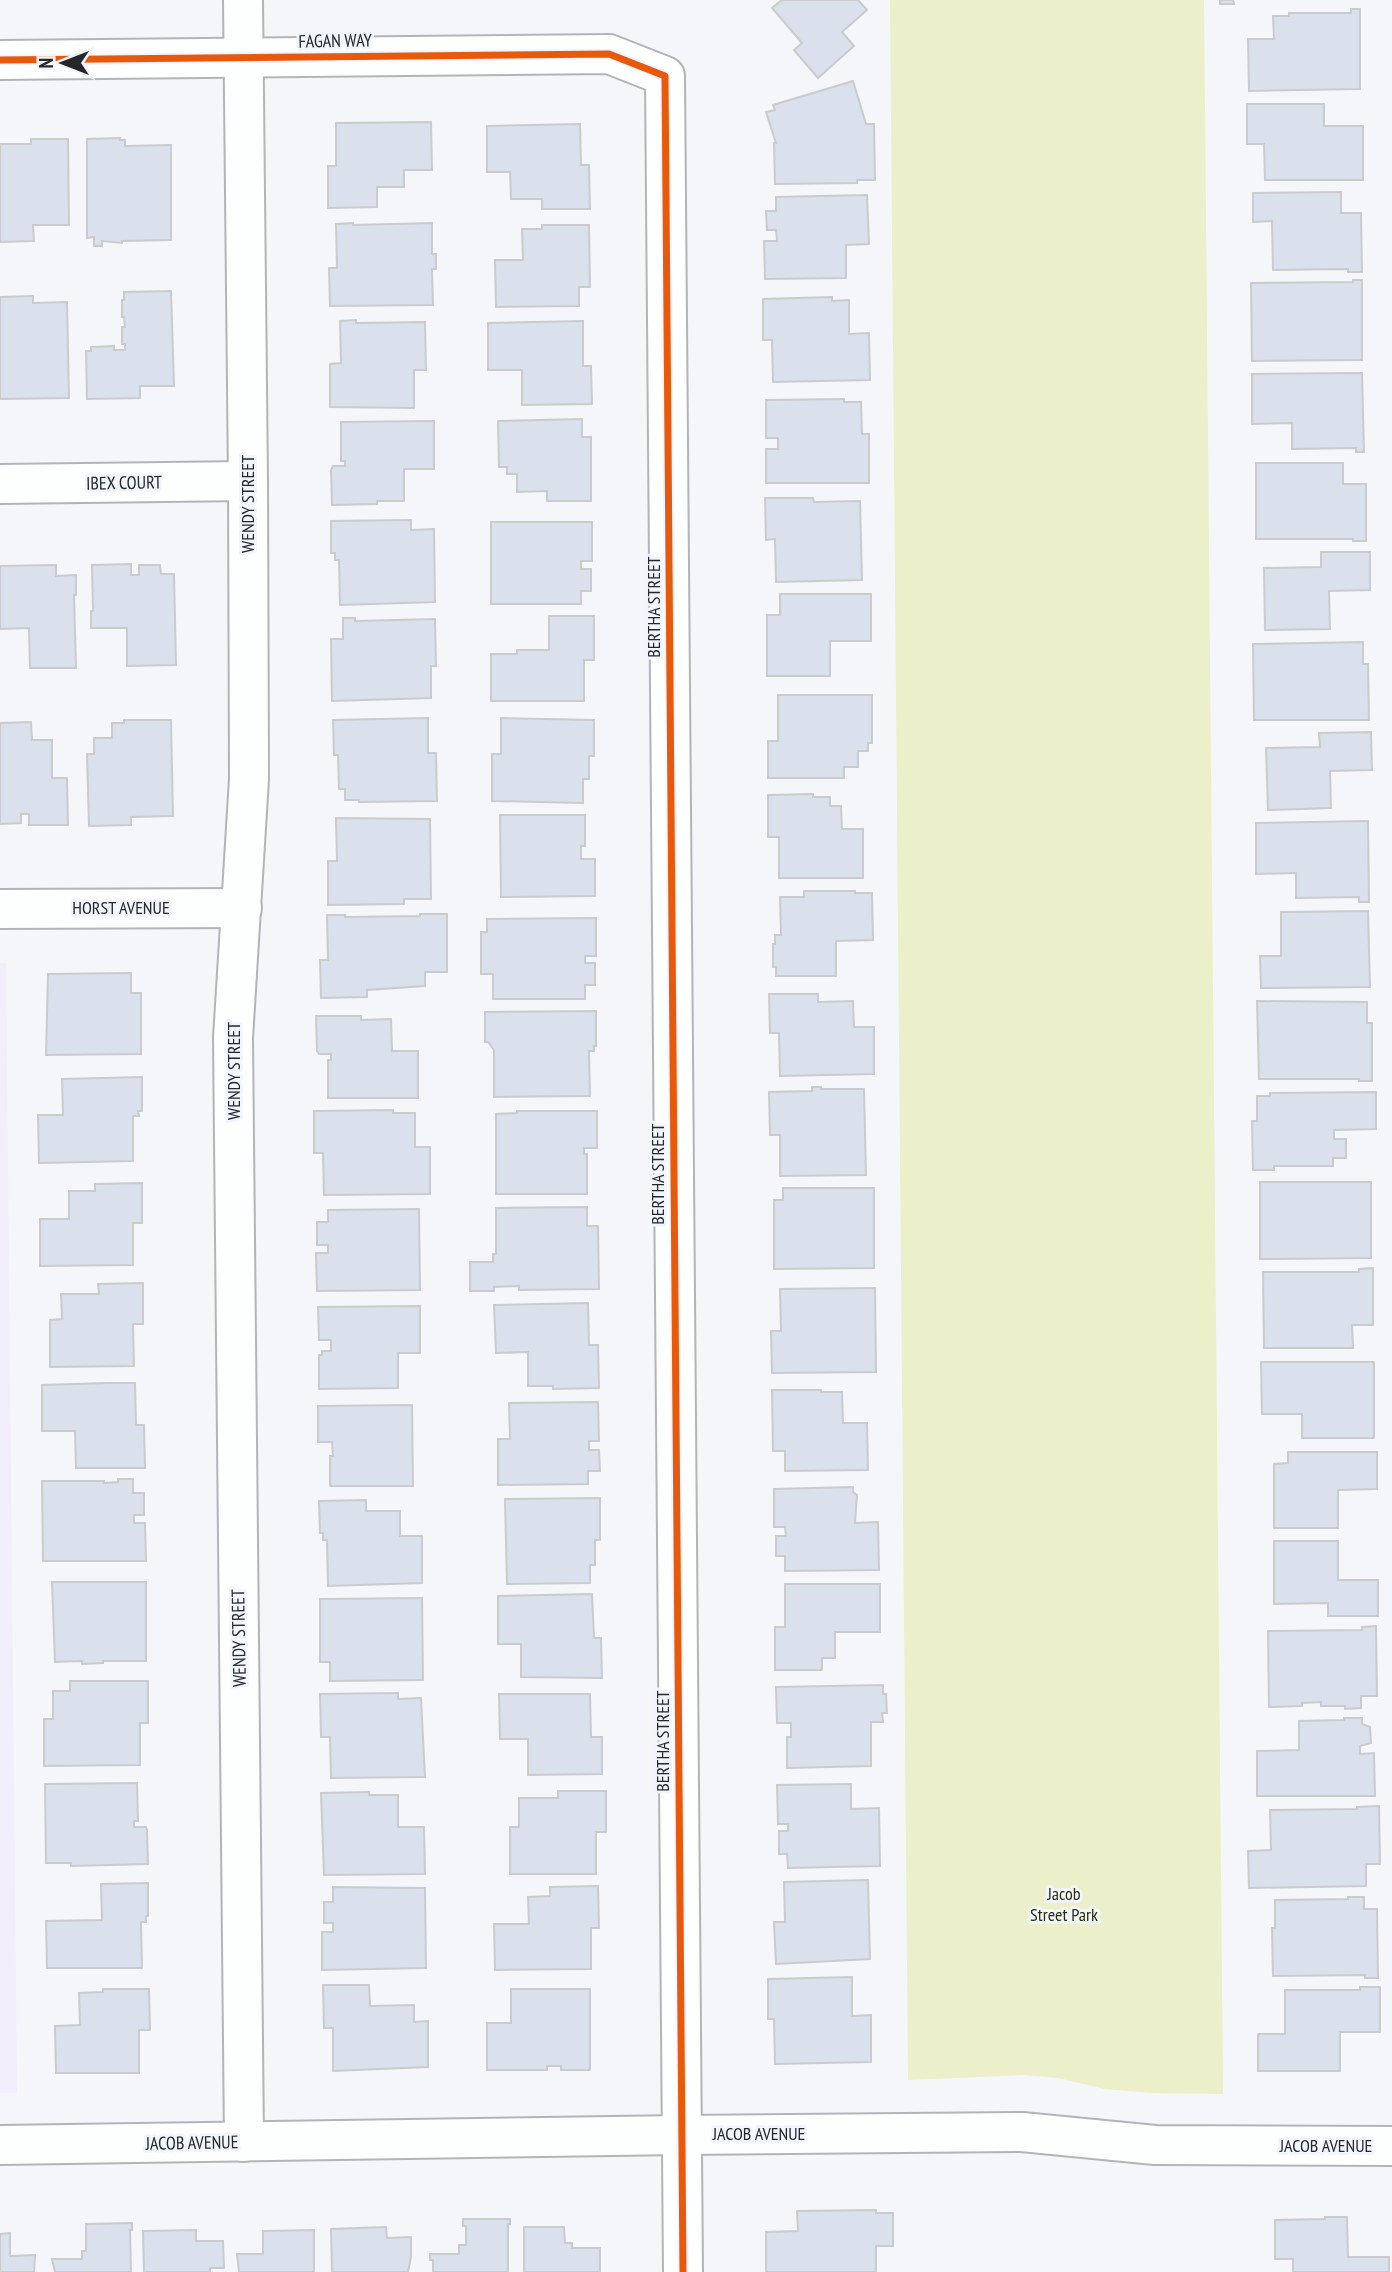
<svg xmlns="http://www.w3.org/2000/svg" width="1392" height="2272" viewBox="0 0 1392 2272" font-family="'PT Sans Narrow',sans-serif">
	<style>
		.education { fill: #f2eefb }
		.green { fill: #ebefca }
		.building { fill: #dae0ec; stroke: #c9cbcd; stroke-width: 2 }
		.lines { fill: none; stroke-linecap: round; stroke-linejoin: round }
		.street-casing { stroke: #b3b4b7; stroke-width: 42 }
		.street { stroke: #fdfefe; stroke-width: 38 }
		.cycleway-casing { stroke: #f1f5fd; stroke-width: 11 }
		.cycleway { stroke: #e8590c; stroke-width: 7 }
		.labels { text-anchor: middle; stroke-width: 6; stroke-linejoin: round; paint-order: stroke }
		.street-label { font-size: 18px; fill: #252729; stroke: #f1f5fd }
		.park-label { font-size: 18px; fill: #2d2e01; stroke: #f1f5fd }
	</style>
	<rect width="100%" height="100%" fill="#f4f6fa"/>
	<path class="education" d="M0,963H6L17,2093H0Z"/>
	<path class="green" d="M890,0H1204L1223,2094L1152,2093L1105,2089L1058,2078L1023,2075L908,2080Z"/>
	<g class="building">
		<path d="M782,0H858L867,10L842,32L854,46L818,78L794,50L802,43L772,8Z"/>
		<path d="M1220,0H1233L1234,4H1220Z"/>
		<path d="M1351,9H1360V89L1249,91L1248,39H1274L1273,16H1289V13H1351Z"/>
		<path d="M853,81L866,124H874L875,180H857V183L775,184L774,143H776L766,112L775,110L773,105Z"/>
		<path d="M1247,104H1324V126H1363V180H1265L1264,144H1247Z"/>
		<path d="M431,122L432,170H404V187H377V207L328,208V166H336V123Z"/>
		<path d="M580,124L581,165H589L590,209H542V199H511L510,172H487V126Z"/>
		<path d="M120,138V140H125V146L171,145V240L122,241V243L102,241V246H94V237L87,238V139Z"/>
		<path d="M31,139H68L69,225H33L34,241L0,242V144H31Z"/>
		<path d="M1341,192V213H1361L1362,272H1348V269L1273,270L1272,221L1253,222V193Z"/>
		<path d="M867,195L869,244L846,245V278L765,279L764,241H777L776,230H767L766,211H776V197Z"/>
		<path d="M353,223V225L432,223V254H436V269H432L433,305L330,306L329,268H337L336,224Z"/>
		<path d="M542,225H589L590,287H579V306L496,307L495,260H523L522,229H542Z"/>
		<path d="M1353,280H1362V360L1252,361L1251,283L1353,282Z"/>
		<path d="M171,291L174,386H140V398L87,399L86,351H91V347L114,346V350H125V344H122V327H125L124,317H122V300H124V292Z"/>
		<path d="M33,296V303L67,302L69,398L0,399V297Z"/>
		<path d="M832,297V301L849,300V334L869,333L870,380L773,382L772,340H763V299Z"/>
		<path d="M356,320V323L425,322L426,370H414V408L330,407V364L341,363L340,321Z"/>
		<path d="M583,321V366H591L592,404L522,405V370H488V323Z"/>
		<path d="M1362,373L1364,452H1356V448L1292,449V423L1252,424V374Z"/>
		<path d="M844,399V402H861L862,434H869V483H766V449H778V438H766V400Z"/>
		<path d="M582,419V437H591V501H547V491L517,492V474H507V467H499L498,421Z"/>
		<path d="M434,421V469H404V501H377V504L332,505L331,470L333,466H345V461H341V422Z"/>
		<path d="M1256,463H1343V484H1366V541H1353V539H1256Z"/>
		<path d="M765,498H813L814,502L860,501L862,580L776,582L775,539L766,540Z"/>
		<path d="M411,520V530L434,529L435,602L340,605L339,560H335V553H331V521Z"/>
		<path d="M491,522H592V561H581V569H591V591H581V604H491Z"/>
		<path d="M1321,552H1370V590L1329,591L1330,629L1265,630L1264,568L1321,567Z"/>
		<path d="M131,564V575H139V565H160L161,574H174L176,665L127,666V628H91V611H93L92,565Z"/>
		<path d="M56,565V576L76,575V595H74L76,668H30L29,628L0,629V566Z"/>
		<path d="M780,594H871V641H830V676H767V615H780Z"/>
		<path d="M549,616H594V660H584V701H491V654H517V650H549Z"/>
		<path d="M343,618H355V621L435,619L436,666H431V698L332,701L331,639H343Z"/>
		<path d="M1363,642V664H1368L1369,720H1254L1253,644Z"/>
		<path d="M778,695H872V743H868V751H858V767H844V778H768V741H778Z"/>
		<path d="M428,718V753H436L437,801L359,802V800H345V789H339L338,755H334L333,720Z"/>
		<path d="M501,718L594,720V756H589V779H583V803L492,801V754H501Z"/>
		<path d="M124,720H171L173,816L131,817V825L89,826L87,754H94V738H112V723H124Z"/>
		<path d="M31,722L32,740H52V778H67L68,825H29V814H21V823L0,824V723Z"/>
		<path d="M1371,732L1372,770L1330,771L1331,808L1268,810L1266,748L1320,747L1319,733Z"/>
		<path d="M813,794V797H830V806H841L842,829H863V878H779V837H768V795Z"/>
		<path d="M500,815H585V846H581V859H595V896L501,897Z"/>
		<path d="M336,818L430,819L431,899H404V904L328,905V861H337Z"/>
		<path d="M1368,821L1369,902H1359V897L1296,898V873L1256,874V823Z"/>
		<path d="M804,891H855V893H872L873,940L836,941V976H776V967H773V944H775V935H781L780,897H804Z"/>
		<path d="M1368,911L1370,987L1261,988L1260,956H1281V912Z"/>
		<path d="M420,914H447V972H425V986L367,990V997L321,998L320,960H328L327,915H345V917L420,916Z"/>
		<path d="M596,918V956H585V963H595V985H585V999H493V974H481V932H487V919Z"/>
		<path d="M131,973V993H141V1054L46,1055L48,974Z"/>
		<path d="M769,994H818V1002L853,1001L854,1027H874V1074L780,1076L779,1033H770Z"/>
		<path d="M1257,1001L1367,1002V1023H1372V1081H1359V1079H1259Z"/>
		<path d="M596,1011V1046H594V1051H589L590,1096L494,1097V1050L488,1042H485V1012Z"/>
		<path d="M316,1016H361V1020L391,1019L392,1051H418V1098H328V1060H331V1054H319L317,1051Z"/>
		<path d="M142,1077V1111H138L139,1116H133V1161L39,1163L38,1115H63L62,1079Z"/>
		<path d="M812,1087H821V1089H864L866,1175L780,1176V1135H770L769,1092L812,1091Z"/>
		<path d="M1376,1092V1129L1334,1130V1139H1346V1158H1333V1166H1274V1170H1253L1252,1121H1257V1096H1270V1093Z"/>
		<path d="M393,1110V1113H415V1147H430V1194L324,1195L323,1153H314V1111Z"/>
		<path d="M517,1111H597V1148H584V1154H587V1194H496V1114L517,1113Z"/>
		<path d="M1260,1182H1371V1258L1260,1259Z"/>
		<path d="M142,1183V1223H133V1265L40,1266V1219H69V1191H95V1184Z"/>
		<path d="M783,1188H874V1268L774,1269V1200H783Z"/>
		<path d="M587,1207V1226H598L599,1289L519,1290V1286L494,1287V1291H470V1262H493V1254H496V1208Z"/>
		<path d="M419,1209L420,1290L317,1291L316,1253H328V1245H317V1222H328V1210Z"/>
		<path d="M1373,1268V1325H1352L1353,1348H1264L1263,1272H1359V1269Z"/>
		<path d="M143,1283V1324H133L134,1366L50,1367V1320L62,1319L61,1294H99L98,1284Z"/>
		<path d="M875,1288L876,1372L772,1373L771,1331H781L780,1289Z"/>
		<path d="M588,1303L589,1345H598L599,1388L553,1389V1386H528V1352L496,1353L494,1305Z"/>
		<path d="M420,1306V1353H398V1388L319,1389V1355H322V1351H331V1340H319L318,1307Z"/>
		<path d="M1261,1362H1374V1438H1302V1414H1262Z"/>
		<path d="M108,1383H135L136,1425H144L145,1468H76L75,1431H42V1385Z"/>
		<path d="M772,1390H821V1392H842L843,1423H867L868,1470L785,1471V1451H773Z"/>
		<path d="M598,1402L599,1441H589V1450H599L600,1471H588V1484L498,1485V1439H510L509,1403Z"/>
		<path d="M412,1405L413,1486H330V1456H333L332,1442H318V1406Z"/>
		<path d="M1288,1452H1377V1489L1338,1490V1528H1274V1464L1288,1463Z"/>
		<path d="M118,1479H133V1493H144V1515H134V1523H145L146,1561H43L42,1481H104V1483L118,1482Z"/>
		<path d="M853,1487V1492L857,1495L855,1523L878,1522L879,1570L785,1571V1556H776V1536H786L785,1527H774V1489Z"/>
		<path d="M600,1498V1540H595V1565H590V1583L507,1584L505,1499Z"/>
		<path d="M366,1500V1511H400V1536H422V1583L328,1586L327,1540H323V1533H320L319,1501Z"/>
		<path d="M1274,1541H1338V1580H1378V1616H1328V1603L1274,1604Z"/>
		<path d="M52,1582H146V1661H103V1663L82,1664V1661L55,1662Z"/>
		<path d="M785,1584H880V1632H835V1658H822V1670H775V1627H785Z"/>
		<path d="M592,1594L594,1638H601L602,1678L521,1677V1644H498V1596Z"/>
		<path d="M422,1598L423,1680L330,1681V1662H320V1599Z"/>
		<path d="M1376,1626L1377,1696H1361V1708L1345,1709V1706H1321V1702L1302,1703V1706L1269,1707L1268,1631L1362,1630V1627Z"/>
		<path d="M70,1681H148V1723H140V1765L44,1766V1719H53V1691H70Z"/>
		<path d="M883,1685V1694H886L887,1713H882L883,1722H871V1766L787,1768V1737H791V1723H777L776,1687Z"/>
		<path d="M398,1693V1699L421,1698L425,1777L331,1778L330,1737H321L320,1694Z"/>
		<path d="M499,1694H590L591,1737H602V1774L528,1775V1739H500Z"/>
		<path d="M1344,1718H1362V1724L1370,1727L1371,1743L1360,1746V1754L1374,1753L1375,1796H1257V1751L1299,1750V1721L1344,1720Z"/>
		<path d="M137,1783L138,1821H134V1827H146L147,1830L148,1864L71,1866V1863H46L45,1784Z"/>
		<path d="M851,1784V1809L879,1808L880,1866L788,1868L787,1854H779V1831H788V1824H778L777,1785Z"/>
		<path d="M558,1791H606V1832H596V1874H510V1827H519V1798H558Z"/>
		<path d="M369,1792V1795H398V1827H424L425,1874L324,1875L321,1793Z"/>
		<path d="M1379,1806L1380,1864H1366V1886L1249,1888L1248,1851L1271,1850L1270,1810L1357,1809V1807Z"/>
		<path d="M868,1880L870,1959L776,1964L774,1922H785L784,1882Z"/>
		<path d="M148,1883V1916H146V1922H141L142,1968H47L46,1921L102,1920L101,1884Z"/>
		<path d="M598,1886L599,1928H591V1969L495,1970L494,1924H529L528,1897L550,1896V1887Z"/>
		<path d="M333,1887L425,1888L426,1968L322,1970V1932H333V1923H324V1902H333Z"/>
		<path d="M1348,1897H1364V1909H1377L1378,1978H1365V1975L1273,1976L1272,1928H1275V1900L1348,1899Z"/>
		<path d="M852,1977V2016L871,2015V2062L775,2064L774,2019H768V1979Z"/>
		<path d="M323,1985H369L370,2006L414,2005V2022L428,2021V2067L333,2071V2028H324Z"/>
		<path d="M1360,1987H1380V2032H1340V2071H1258V2034H1285V1990H1360Z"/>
		<path d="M103,1989H149L150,2030H139V2073H56L55,2026L80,2025L79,1993L103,1992Z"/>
		<path d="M511,1989H590V2070H561V2066H547V2070H487V2023H511Z"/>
		<path d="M876,2210V2213H893V2246H876V2272H766V2232L798,2231L797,2211Z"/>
		<path d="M1325,2217H1347L1348,2257H1389V2272H1293V2259H1275V2220L1325,2219Z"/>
		<path d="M463,2219H510V2224H508V2272H433V2260H430V2254H459V2245H466V2226H463Z"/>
		<path d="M132,2223V2230H130L131,2272H55L52,2259H82V2251H86V2224Z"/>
		<path d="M386,2227L387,2238L411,2237V2257L408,2272H332L331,2229Z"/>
		<path d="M524,2227H564L565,2243H572V2248H600V2272H524Z"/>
		<path d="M196,2230V2241H223L224,2268H210V2272H144L143,2231Z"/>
		<path d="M314,2230V2272H239L237,2254H263V2231Z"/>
		<path d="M10,2233V2256L35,2255L34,2272H0V2234Z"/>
	</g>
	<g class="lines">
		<g class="street-casing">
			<g id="street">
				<path d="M243,0L248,481L249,779L233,1038L244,2142"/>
				<path d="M0,60L609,54L665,76L683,2272"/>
				<path d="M0,484L248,481"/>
				<path d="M0,909L242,908"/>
				<path d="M0,2145L682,2135L1022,2132L1155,2145L1392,2146"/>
			</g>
		</g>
		<use href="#street" class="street"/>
		<g class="cycleway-casing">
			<path id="cycleway" d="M0,60L609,54L665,76L683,2272"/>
		</g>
		<use href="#cycleway" class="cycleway"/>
	</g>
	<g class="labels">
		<g class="street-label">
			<text transform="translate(335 41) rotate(-1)" y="6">FAGAN WAY</text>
			<text transform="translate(124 483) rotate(-1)" y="6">IBEX COURT</text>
			<text transform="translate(248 504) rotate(-90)" y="6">WENDY STREET</text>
			<text transform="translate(654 607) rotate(-90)" y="6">BERTHA STREET</text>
			<text x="121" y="914">HORST AVENUE</text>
			<text transform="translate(234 1071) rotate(-90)" y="6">WENDY STREET</text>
			<text transform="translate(658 1174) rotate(-90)" y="6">BERTHA STREET</text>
			<text transform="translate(239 1638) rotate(-91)" y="6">WENDY STREET</text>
			<text transform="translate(663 1741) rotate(-90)" y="6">BERTHA STREET</text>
			<text x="759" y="2140">JACOB AVENUE</text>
			<text transform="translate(192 2143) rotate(-1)" y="6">JACOB AVENUE</text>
			<text x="1326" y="2152">JACOB AVENUE</text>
		</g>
		<g class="park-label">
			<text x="1064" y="1900">Jacob<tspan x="1064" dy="21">Street Park</tspan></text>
		</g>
	</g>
	<g transform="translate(63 63) rotate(270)" stroke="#f1f5fd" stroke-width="5" paint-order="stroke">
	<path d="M0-5L12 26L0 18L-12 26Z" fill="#252729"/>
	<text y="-10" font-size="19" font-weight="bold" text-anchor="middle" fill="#252729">N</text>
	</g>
</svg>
